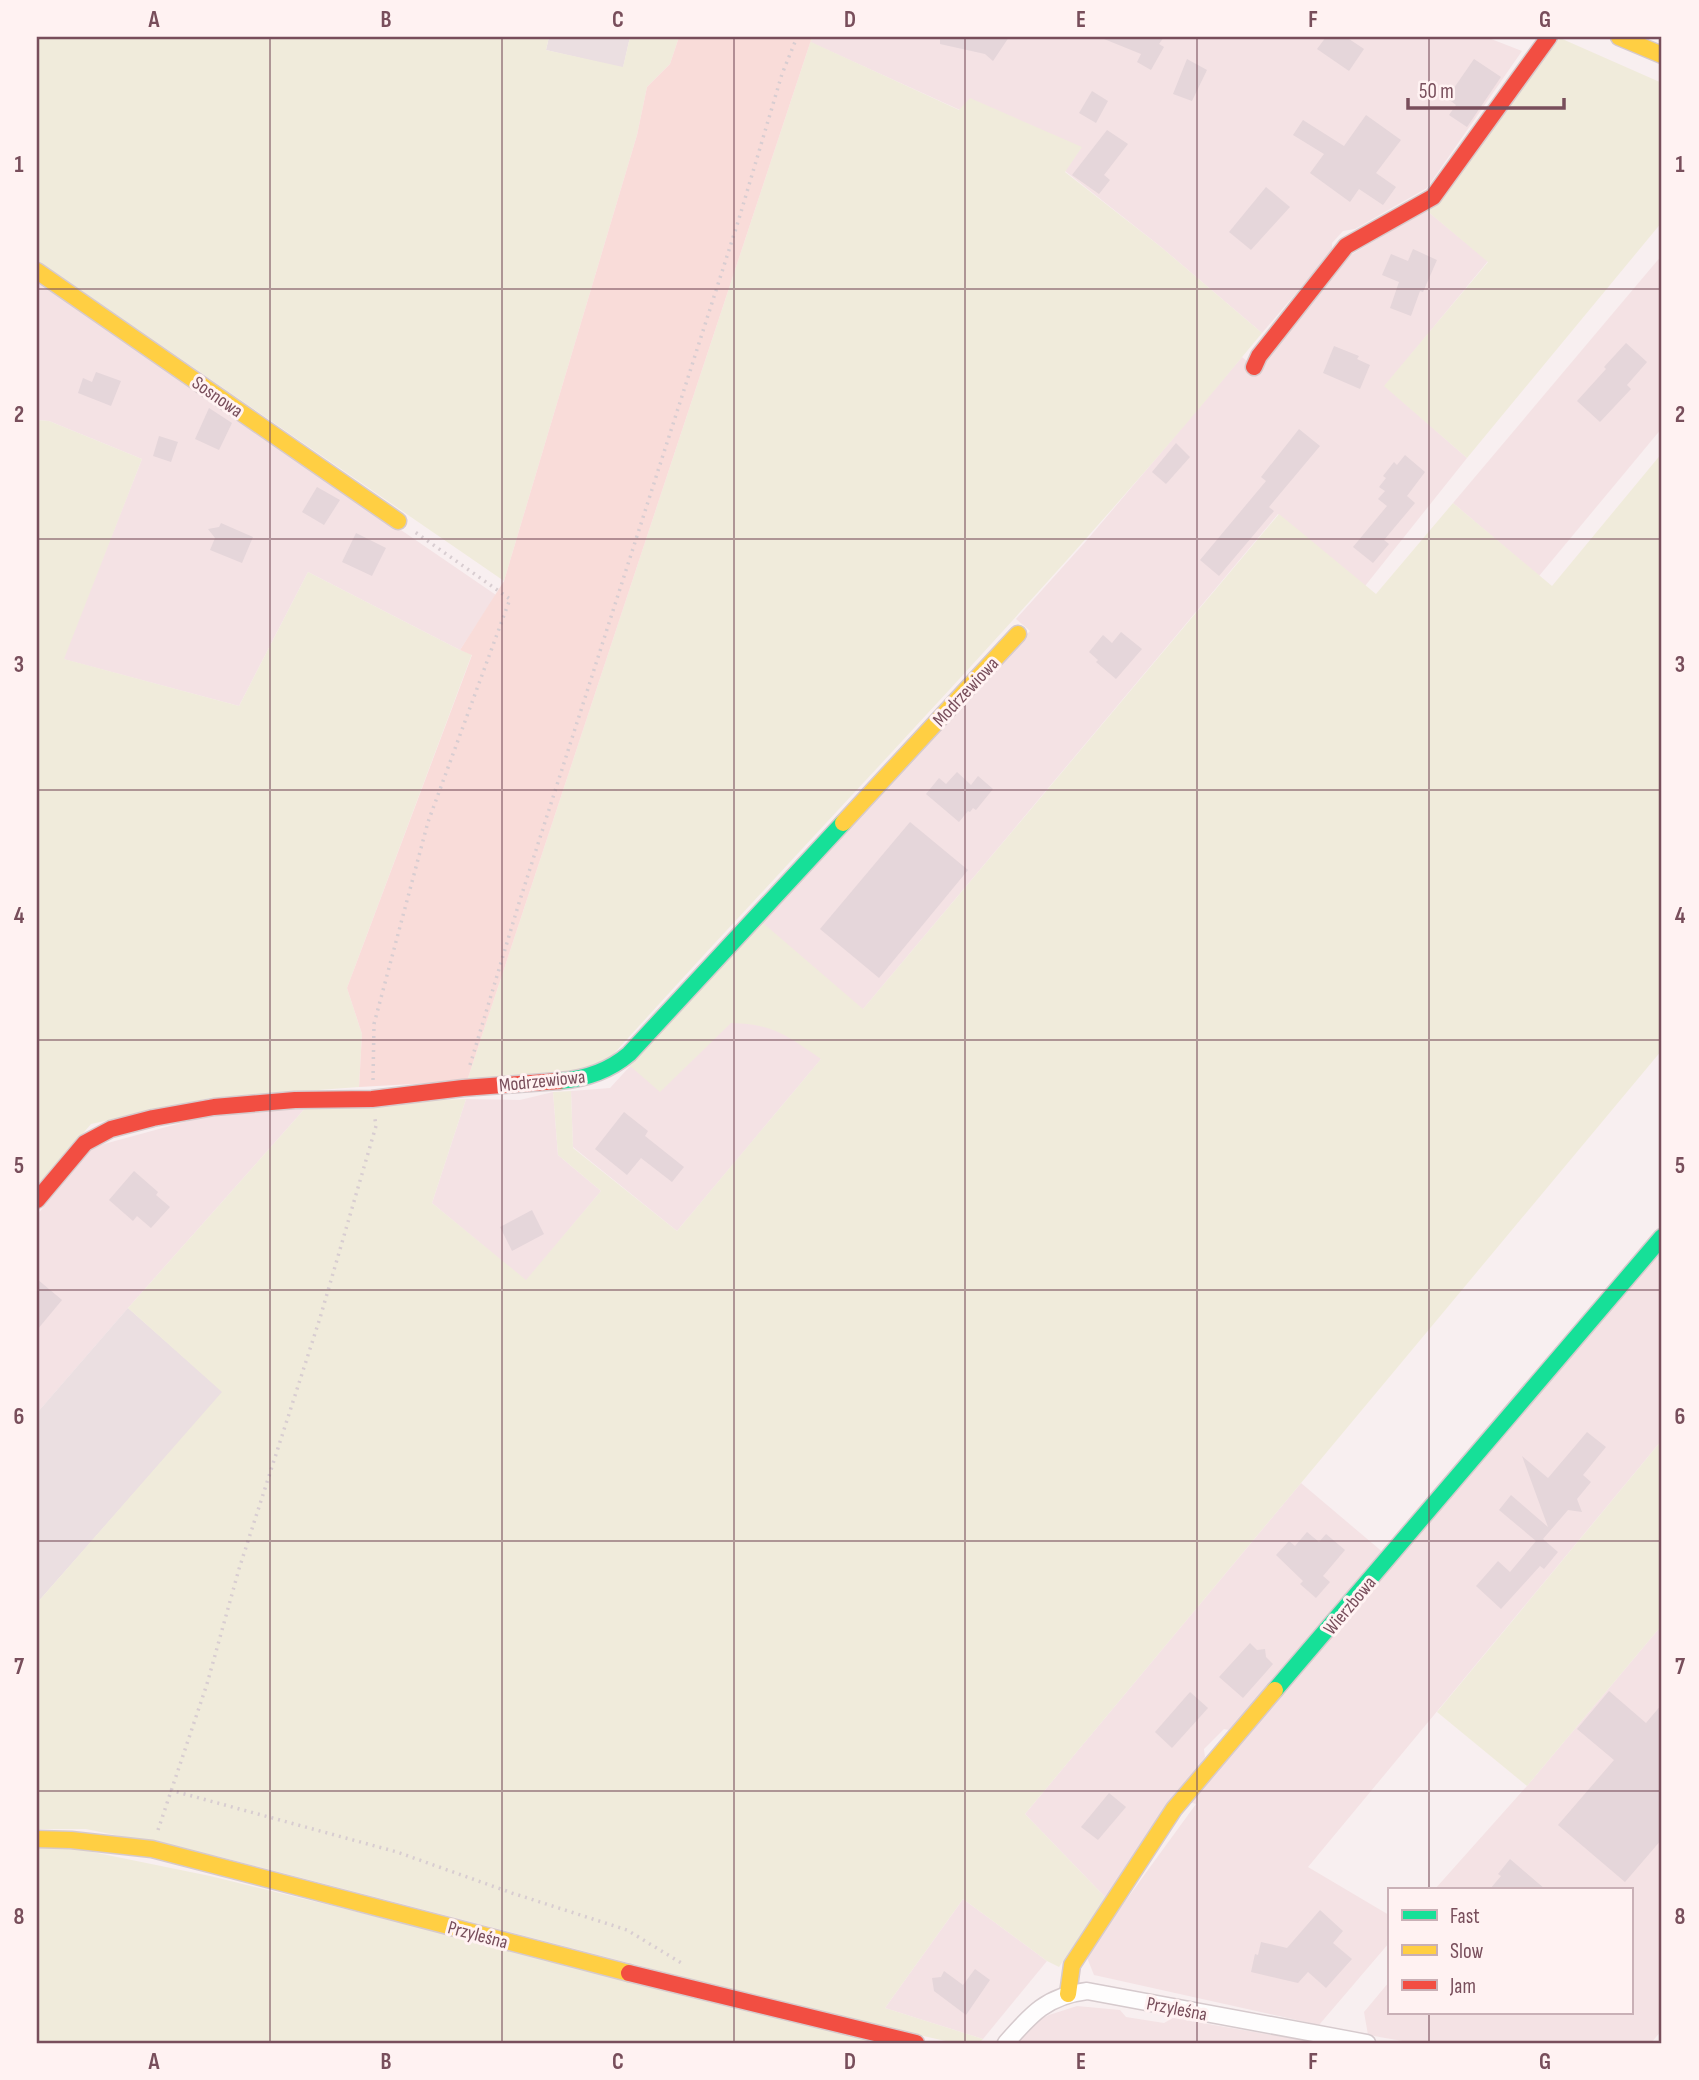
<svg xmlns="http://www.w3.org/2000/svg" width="1699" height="2080" viewBox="0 0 1699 2080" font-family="'Sofia Sans Condensed',sans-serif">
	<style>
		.residential { fill: #f4e2e4 }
		.industrial { fill: #ebdfe1 }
		.green { fill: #f0ebdb }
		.sand { fill: #f9dcd9 }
		.building { fill: #e5d6da }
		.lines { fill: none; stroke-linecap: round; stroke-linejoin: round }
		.street-casing { stroke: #d6cacd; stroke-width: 19 }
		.fast-casing { stroke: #d6cacc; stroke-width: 19 }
		.slow-casing { stroke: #d6cacc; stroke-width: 19 }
		.jam-casing { stroke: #d6cacc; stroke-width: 19 }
		.path { stroke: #d8cdd1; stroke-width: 3.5; stroke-dasharray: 2 5; stroke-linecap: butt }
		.street { stroke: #fefdfd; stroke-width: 16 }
		.fast { stroke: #16e098; stroke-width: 16 }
		.slow { stroke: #ffcf43; stroke-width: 16 }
		.jam { stroke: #f24e42; stroke-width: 16 }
		.grid { fill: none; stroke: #784e5b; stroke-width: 2; stroke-opacity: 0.55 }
		.labels { text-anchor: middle; stroke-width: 6; stroke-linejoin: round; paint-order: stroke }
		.street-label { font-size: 19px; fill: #784e5b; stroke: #fff2f2 }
		.neatline { fill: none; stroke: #784e5b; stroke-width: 2.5 }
		.grid-label { font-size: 23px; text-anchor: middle; font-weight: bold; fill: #784e5b }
	</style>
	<rect width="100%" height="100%" fill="#f8eff0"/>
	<g class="residential">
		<path d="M814,37H1486L1522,51L1427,188L1355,229L1343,231L1332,243V251L1262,333L1161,247L1065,171L1081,148L960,110L810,42Z"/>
		<path d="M1426,210L1488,261L1385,386L1467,458L1365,586L1278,514L677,1231L573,1147L571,1091L610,1088L1030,631L1016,619L1087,540L1242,357L1254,367L1351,255Z"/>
		<path d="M1662,255V428L1539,576L1453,503Z"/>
		<path d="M37,281L496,595L460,650L308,572L239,706L63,659L142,459L49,421L37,420Z"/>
		<path d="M553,1092L558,1155L601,1191L526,1281L432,1203L466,1099L520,1100Z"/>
		<path d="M308,1105L128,1308L37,1413V1215L93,1147L214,1114Z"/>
		<path d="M1662,1249V1440L1308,1867L1389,1915V1943L1319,2025L1094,1975L1086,1955L1196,1804L1189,1802Z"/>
		<path d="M1301,1483L1385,1554L1229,1730L1224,1729L1204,1749L1205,1757L1106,1898L1025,1814Z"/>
		<path d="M1662,1625V2030L1651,2043H1414L1368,2035L1364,2012L1389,1982V2012H1631V1889H1435L1527,1786Z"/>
		<path d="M963,1899L1047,1961L983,2039L885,2008Z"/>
		<path d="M1077,2006L1120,2010L1126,2017L1164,2023L1173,2018L1319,2043H1014L1033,2023L1049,2015Z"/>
	</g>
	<g class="industrial">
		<path d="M549,37H630L623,68L546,50Z"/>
		<path d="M128,1308L223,1392L37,1603V1413Z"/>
	</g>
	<g class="green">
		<path d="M37,37H299L312,39L334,37H549L546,50L623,67L630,37H679L670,64L647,87L637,135L504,581L37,260Z"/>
		<path d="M812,37H814L811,42L959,110L970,98L1082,147L1065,172L1161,247L1262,333C1053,588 821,824 600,1069L467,1081Z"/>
		<path d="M1560,38L1662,83V222L1467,458L1384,386L1488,262L1426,210Z"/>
		<path d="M37,420L49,421L142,459L64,659L239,706L308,572L460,650L472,654L347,988L362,1034L359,1087L210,1098L91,1124L37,1187Z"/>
		<path d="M1662,453V1050L1025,1814L1106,1898L1059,1967L1047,1961L963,1899L885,2008L983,2039L979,2043H955L837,2017L217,1856L86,1829H37V1603L222,1392L128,1308L308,1105L466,1099L432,1203L526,1280L601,1191L558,1155L553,1092L571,1091L573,1148L677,1231L821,1059C787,1036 774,1024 731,1023L660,1092L629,1065L763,923L863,1009L1279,514L1376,594L1453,503L1552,586Z"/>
		<path d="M1662,1440V1625L1527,1786L1437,1712Z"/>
		<path d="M37,1846L68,1847L210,1876L893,2043H37Z"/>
	</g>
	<path class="sand" d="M679,37H812L467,1081L359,1087L362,1034L347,988L472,655L460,650L504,581L637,135L647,87L670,64Z"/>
	<g class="building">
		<path d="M940,37H1009L993,61L985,54L940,44Z"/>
		<path d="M1099,37H1164L1159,44L1164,47L1151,70L1137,62L1141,54Z"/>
		<path d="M1326,37H1346L1364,49L1349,71L1317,49Z"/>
		<path d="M1187,59L1207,70L1192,101L1173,94Z"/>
		<path d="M1474,59L1501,77L1467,127L1449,115L1456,105L1447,98Z"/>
		<path d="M1092,91L1108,101L1096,123L1079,113Z"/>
		<path d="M1366,115L1401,140L1376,173L1396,187L1383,205L1359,189L1350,202L1310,173L1324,154L1293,135L1303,120L1344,146Z"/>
		<path d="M1107,130L1128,144L1104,175L1110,180L1099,194L1072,175Z"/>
		<path d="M1266,187L1290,207L1251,250L1229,232Z"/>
		<path d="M1413,249L1437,260L1423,292L1420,291L1411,316L1390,308L1399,282L1382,275L1391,254L1408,261Z"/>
		<path d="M1626,343L1647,362L1627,385L1631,389L1600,422L1577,401L1606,369L1604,367Z"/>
		<path d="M1334,346L1359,356L1357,359L1370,365L1360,389L1323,373Z"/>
		<path d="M96,372L121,381L111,406L78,393L83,378L92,382Z"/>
		<path d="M209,408L232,423L219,450L195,439Z"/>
		<path d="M1299,429L1320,446L1269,507L1274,511L1219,576L1200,560L1266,481L1261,477Z"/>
		<path d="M159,436L178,442L171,462L153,456Z"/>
		<path d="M1176,443L1190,457L1166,484L1152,472Z"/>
		<path d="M1405,455L1425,472L1407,496L1415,503L1384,540L1389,544L1373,563L1353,547L1387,506L1378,499L1385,491L1379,487L1386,478L1383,476L1394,462L1397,465Z"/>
		<path d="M317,487L340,500L324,525L302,512Z"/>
		<path d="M221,523L253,537L242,563L210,550L215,538L208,529L219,527Z"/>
		<path d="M356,533L386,548L372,576L342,562Z"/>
		<path d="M1121,632L1142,649L1116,679L1096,662L1098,660L1089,652L1103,635L1112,643Z"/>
		<path d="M957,772L971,785L978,776L993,789L976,810L973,808L970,812L968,811L959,822L926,794L939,778L946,784Z"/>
		<path d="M910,822L968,870L879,978L820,929Z"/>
		<path d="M624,1112L648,1131L645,1136L684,1167L672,1182L641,1158L627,1175L595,1149Z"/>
		<path d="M134,1171L158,1192L156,1195L170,1207L151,1228L137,1216L133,1221L109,1200Z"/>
		<path d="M532,1210L544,1234L512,1251L500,1227Z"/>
		<path d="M37,1279L62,1300L37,1330Z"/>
		<path d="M1587,1432L1606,1447L1583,1475L1591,1482L1577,1499L1582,1512L1568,1510L1543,1539L1558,1552L1544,1569L1540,1566L1501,1609L1476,1586L1498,1561L1510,1572L1536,1541L1499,1510L1511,1495L1548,1527L1522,1456L1548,1478Z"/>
		<path d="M1307,1532L1319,1542L1326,1534L1345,1550L1323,1576L1330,1582L1316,1598L1300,1584L1303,1581L1276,1555L1289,1541L1295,1546Z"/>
		<path d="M1250,1643L1257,1650L1265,1649L1266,1657L1273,1664L1243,1698L1219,1677Z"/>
		<path d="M1609,1691L1646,1723L1662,1704V1839L1625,1882L1558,1825L1614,1760L1577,1729Z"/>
		<path d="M1190,1692L1208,1708L1172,1748L1155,1732Z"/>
		<path d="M1109,1793L1126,1807L1098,1840L1081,1827Z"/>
		<path d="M1510,1859L1545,1889H1490L1501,1876L1498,1874Z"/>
		<path d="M1320,1910L1343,1931L1333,1943L1352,1959L1326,1988L1308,1972L1298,1983L1251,1972L1255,1954L1258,1955L1261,1942L1287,1948Z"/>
		<path d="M975,1969L990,1980L966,2015L934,1991L932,1978L941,1977L944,1971L963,1985Z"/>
	</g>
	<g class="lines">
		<g class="street-casing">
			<path id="street" d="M1006,2043C1031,2014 1047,1996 1087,1991L1367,2043"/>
		</g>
		<g class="fast-casing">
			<g id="fast">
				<path d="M559,1081C585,1079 609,1071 629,1054L843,823"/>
				<path d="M1275,1690L1662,1237"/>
			</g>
		</g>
		<g class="slow-casing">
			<g id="slow">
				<path d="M1619,37L1662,55"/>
				<path d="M37,271L398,521"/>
				<path d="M843,823L1018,634"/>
				<path d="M37,1839L71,1840L152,1849L629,1973"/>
				<path d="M1068,1994L1072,1965L1174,1809L1275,1690"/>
			</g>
		</g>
		<g class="jam-casing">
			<g id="jam">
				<path d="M1254,367L1259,356L1346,246L1433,197L1549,37"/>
				<path d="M37,1200L85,1143L111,1129L153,1118L214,1107L295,1100L372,1099L463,1088L559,1081"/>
				<path d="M629,1973L916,2043"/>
			</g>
		</g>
		<g class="path">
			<path d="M470,1065L519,903L738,222L782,74L797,37"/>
			<path d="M373,1080L374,1024L428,822L510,599L415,532"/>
			<path d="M170,1790L397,1852L512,1893L627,1930L683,1964"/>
			<path d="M158,1830L207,1684L239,1569L320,1318L376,1126L375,1119"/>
		</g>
		<use href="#street" class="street"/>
		<use href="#fast" class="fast"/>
		<use href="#slow" class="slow"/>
		<use href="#jam" class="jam"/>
	</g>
	<path class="grid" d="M270,37V2043M502,37V2043M734,37V2043M965,37V2043M1197,37V2043M1429,37V1889M37,289H1662M37,539H1662M37,790H1662M37,1040H1662M37,1290H1662M37,1541H1662M37,1791H1662M1429,2012V2043"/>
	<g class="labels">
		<g class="street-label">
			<text transform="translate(218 396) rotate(35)" y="7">Sosnowa</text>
			<text transform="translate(965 691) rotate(-47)" y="7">Modrzewiowa</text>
			<text transform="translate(542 1080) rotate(-6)" y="7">Modrzewiowa</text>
			<text transform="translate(1349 1605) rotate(-50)" y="7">Wierzbowa</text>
			<text transform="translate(478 1934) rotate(15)" y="7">Przyleśna</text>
			<text transform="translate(1177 2008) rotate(11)" y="7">Przyleśna</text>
		</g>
	</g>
	<rect width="1699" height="2080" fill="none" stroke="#fff2f2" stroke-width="77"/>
	<rect x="1388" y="1888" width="245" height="126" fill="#fff2f2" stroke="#c9b0b6" stroke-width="2"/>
	<rect x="1402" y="1910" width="35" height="10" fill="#16e098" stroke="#c9b0b6" stroke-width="2"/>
	<text x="1450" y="1923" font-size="21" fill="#784e5b">Fast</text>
	<rect x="1402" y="1945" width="35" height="10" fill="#ffcf43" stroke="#c9b0b6" stroke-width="2"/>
	<text x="1450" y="1958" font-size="21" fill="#784e5b">Slow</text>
	<rect x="1402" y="1980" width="35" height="10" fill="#f24e42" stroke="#c9b0b6" stroke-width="2"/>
	<text x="1450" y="1993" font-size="21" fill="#784e5b">Jam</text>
	<path d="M1408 98v10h156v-10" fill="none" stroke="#784e5b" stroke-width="3.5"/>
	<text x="1419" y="98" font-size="21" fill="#784e5b" stroke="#fff2f2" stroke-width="5" paint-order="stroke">50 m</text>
	<rect x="38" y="38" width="1622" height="2004" class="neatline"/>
	<g class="grid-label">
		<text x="154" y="27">A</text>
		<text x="386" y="27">B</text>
		<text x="618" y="27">C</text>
		<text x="850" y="27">D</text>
		<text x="1081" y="27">E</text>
		<text x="1313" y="27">F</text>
		<text x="1545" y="27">G</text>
		<text x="19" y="172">1</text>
		<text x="1680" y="172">1</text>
		<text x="19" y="422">2</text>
		<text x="1680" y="422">2</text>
		<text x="19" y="672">3</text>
		<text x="1680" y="672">3</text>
		<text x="19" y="923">4</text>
		<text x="1680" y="923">4</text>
		<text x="19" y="1173">5</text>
		<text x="1680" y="1173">5</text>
		<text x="19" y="1424">6</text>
		<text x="1680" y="1424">6</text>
		<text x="19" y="1674">7</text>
		<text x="1680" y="1674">7</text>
		<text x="19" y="1924">8</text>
		<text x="1680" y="1924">8</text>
		<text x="154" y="2069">A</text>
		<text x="386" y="2069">B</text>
		<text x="618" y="2069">C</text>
		<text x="850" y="2069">D</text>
		<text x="1081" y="2069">E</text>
		<text x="1313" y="2069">F</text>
		<text x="1545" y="2069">G</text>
	</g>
</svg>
